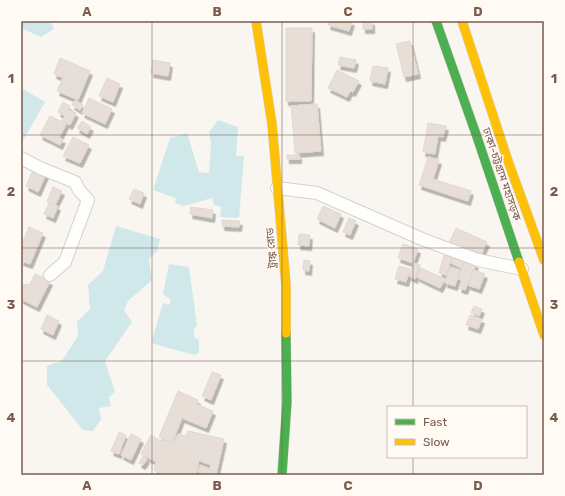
<svg xmlns="http://www.w3.org/2000/svg" width="565" height="496" viewBox="0 0 565 496" font-family="Rubik,'Noto Sans Bengali',sans-serif">
	<style>
		.water { fill: #d0e8ea }
		.building { fill: #e6ded7; stroke: #e2d8d2; filter: url(#shadow) }
		.lines { fill: none; stroke-linecap: round; stroke-linejoin: round }
		.street-casing { stroke: #d7d1cb; stroke-width: 14 }
		.fast-casing { stroke: #d9d2cb; stroke-width: 10 }
		.slow-casing { stroke: #d9d2cb; stroke-width: 10 }
		.street { stroke: #fefefd; stroke-width: 12 }
		.fast { stroke: #4caf50; stroke-width: 9 }
		.slow { stroke: #ffc107; stroke-width: 9 }
		.grid { fill: none; stroke: #7a5c4d; stroke-width: 1; stroke-opacity: 0.55 }
		.labels { text-anchor: middle; stroke-width: 3; stroke-linejoin: round; paint-order: stroke }
		.street-label { font-size: 11px; fill: #7a5c4d; stroke: #fffaf3 }
		.neatline { fill: none; stroke: #7a5c4d; stroke-width: 1.5 }
		.grid-label { font-size: 13px; text-anchor: middle; font-weight: bold; fill: #7a5c4d }
	</style>
	<defs>
		<filter id="shadow"><feDropShadow dx="2.5" dy="4.5" stdDeviation="0" flood-color="#0004"/></filter>
	</defs>
	<rect width="100%" height="100%" fill="#f9f5f0"/>
	<g class="water">
		<path d="M21,21H50L54,29L41,37L21,28Z"/>
		<path d="M21,88L45,102L21,144Z"/>
		<path d="M218,120L238,127L236,156H244L239,218L220,217L221,207L214,205L212,198L184,206L175,203L176,198L153,190L170,138L187,133L199,172L209,173L211,143L209,132Z"/>
		<path d="M116,226L160,239L157,251L149,259L152,280L128,301L124,310L132,322L105,361L115,392L109,397L111,406L99,408L101,419L93,431L83,430L47,385V366L62,361L78,336L77,322L90,309L88,285L103,271Z"/>
		<path d="M169,264L189,267L197,326L194,328V337L199,340V353L194,355L151,343L163,303L169,305L171,300L163,294Z"/>
	</g>
	<g class="building">
		<path d="M329,21H352L349,31L328,25Z"/>
		<rect x="363" y="21" width="9" height="8"/>
		<path d="M286,28H312L311,101H286Z"/>
		<path d="M410,41L418,74L404,77L396,44Z"/>
		<path d="M340,57L356,60L354,68L338,65Z"/>
		<path d="M60,58L90,71L78,100L57,91L63,78L54,74Z"/>
		<path d="M153,60L170,63L168,76L151,73Z"/>
		<path d="M373,66L388,68L385,84L370,81Z"/>
		<path d="M337,70L359,81L353,92L350,91L347,97L328,88Z"/>
		<path d="M107,78L120,84L113,102L99,96Z"/>
		<path d="M89,98L112,109L105,124L82,113Z"/>
		<path d="M75,100L83,105L80,110L72,105Z"/>
		<path d="M63,102L70,106L68,109L76,113L70,125L62,121L65,116L58,112Z"/>
		<path d="M317,104L321,151L295,153L291,106Z"/>
		<path d="M50,116L66,124L59,138L63,139L60,145L40,135Z"/>
		<path d="M82,121L91,127L87,134L77,128Z"/>
		<path d="M428,123L446,126L443,137L438,136L435,154L423,152Z"/>
		<path d="M73,137L89,145L80,163L63,156Z"/>
		<rect x="287" y="155" width="12" height="4"/>
		<path d="M428,157L439,160L433,179L471,191L468,201L419,185Z"/>
		<path d="M34,168L46,174L38,192L26,186Z"/>
		<path d="M53,187L62,191L55,205L47,201Z"/>
		<path d="M134,189L144,193L140,204L129,199Z"/>
		<path d="M49,203L58,206L53,218L44,214Z"/>
		<path d="M323,206L341,214L335,228L317,219Z"/>
		<path d="M191,207L213,210L212,218L190,214Z"/>
		<path d="M349,218L356,221L350,235L343,232Z"/>
		<path d="M222,220L240,221L239,227L222,226Z"/>
		<path d="M29,227L43,233L30,264L21,261L24,252L21,250V246Z"/>
		<path d="M456,228L487,242L480,257L449,243Z"/>
		<path d="M299,234L310,235L309,246L298,245Z"/>
		<path d="M403,244L418,249L413,263L398,258Z"/>
		<path d="M444,255L452,257L446,275L439,273Z"/>
		<path d="M453,257L464,261L461,268L451,263Z"/>
		<path d="M304,260L310,261L309,271L303,270Z"/>
		<path d="M465,260L476,264L465,290L459,288L462,280L458,279Z"/>
		<path d="M414,263L420,265L415,279L409,276Z"/>
		<path d="M399,266L410,269L406,282L395,279Z"/>
		<path d="M450,267L460,270L455,286L445,283Z"/>
		<path d="M421,268L445,279L440,288L417,277Z"/>
		<path d="M474,270L485,274L479,289L468,285Z"/>
		<path d="M35,274L50,281L37,307L21,299V290L23,285L30,284Z"/>
		<path d="M474,306L482,309L479,316L471,313Z"/>
		<path d="M47,315L59,321L53,335L41,329Z"/>
		<path d="M470,315L482,319L478,329L466,325Z"/>
		<path d="M212,372L221,375L211,400L202,396Z"/>
		<path d="M178,391L198,400L196,404L213,411L206,428L182,418L172,443L159,437Z"/>
		<path d="M188,431L224,439L216,475H209L198,472L200,465L209,469L211,465L205,463L199,460L196,475H162L154,470L156,462L141,454L151,435L159,440L173,443L178,434L186,436Z"/>
		<path d="M119,432L126,435L119,454L111,451Z"/>
		<path d="M131,434L141,439L131,460L121,455Z"/>
		<path d="M143,456L147,459L143,465L139,463Z"/>
	</g>
	<g class="lines">
		<g class="street-casing">
			<g id="street">
				<path d="M21,158L40,168L75,182L79,190L88,200L65,262L50,275"/>
				<path d="M277,188L317,193L422,239L478,260L522,269"/>
			</g>
		</g>
		<g class="fast-casing">
			<g id="fast">
				<path d="M436,21L477,137L519,262"/>
				<path d="M282,475L287,402L286,333"/>
			</g>
		</g>
		<g class="slow-casing">
			<g id="slow">
				<path d="M256,21L272,124L286,285V333"/>
				<path d="M462,21L508,161L544,260"/>
				<path d="M519,262L544,335"/>
			</g>
		</g>
		<use href="#street" class="street"/>
		<use href="#fast" class="fast"/>
		<use href="#slow" class="slow"/>
	</g>
	<path class="grid" d="M152,21V475M282,21V475M413,21V407M21,135H544M21,248H544M21,361H544M413,457V475"/>
	<g class="labels">
		<g class="street-label">
			<text transform="translate(502 174) rotate(71)" y="4">ঢাকা-চট্টগ্রাম মহাসড়ক</text>
			<text transform="translate(271 248) rotate(-95)" y="4">ট্রাঙ্ক রোড</text>
		</g>
	</g>
	<rect width="565" height="496" fill="none" stroke="#fffaf3" stroke-width="44"/>
	<rect x="387" y="406" width="140" height="52" fill="#fffaf3" stroke="#cabbb1"/>
	<rect x="395" y="419" width="20" height="6" fill="#4caf50" stroke="#cabbb1"/>
	<text x="423" y="426" font-size="12" fill="#7a5c4d">Fast</text>
	<rect x="395" y="439" width="20" height="6" fill="#ffc107" stroke="#cabbb1"/>
	<text x="423" y="446" font-size="12" fill="#7a5c4d">Slow</text>
	<rect x="22" y="22" width="521" height="452" class="neatline"/>
	<g class="grid-label">
		<text x="87" y="16">A</text>
		<text x="217" y="16">B</text>
		<text x="348" y="16">C</text>
		<text x="478" y="16">D</text>
		<text x="11" y="83">1</text>
		<text x="554" y="83">1</text>
		<text x="11" y="196">2</text>
		<text x="554" y="196">2</text>
		<text x="11" y="309">3</text>
		<text x="554" y="309">3</text>
		<text x="11" y="422">4</text>
		<text x="554" y="422">4</text>
		<text x="87" y="490">A</text>
		<text x="217" y="490">B</text>
		<text x="348" y="490">C</text>
		<text x="478" y="490">D</text>
	</g>
</svg>
